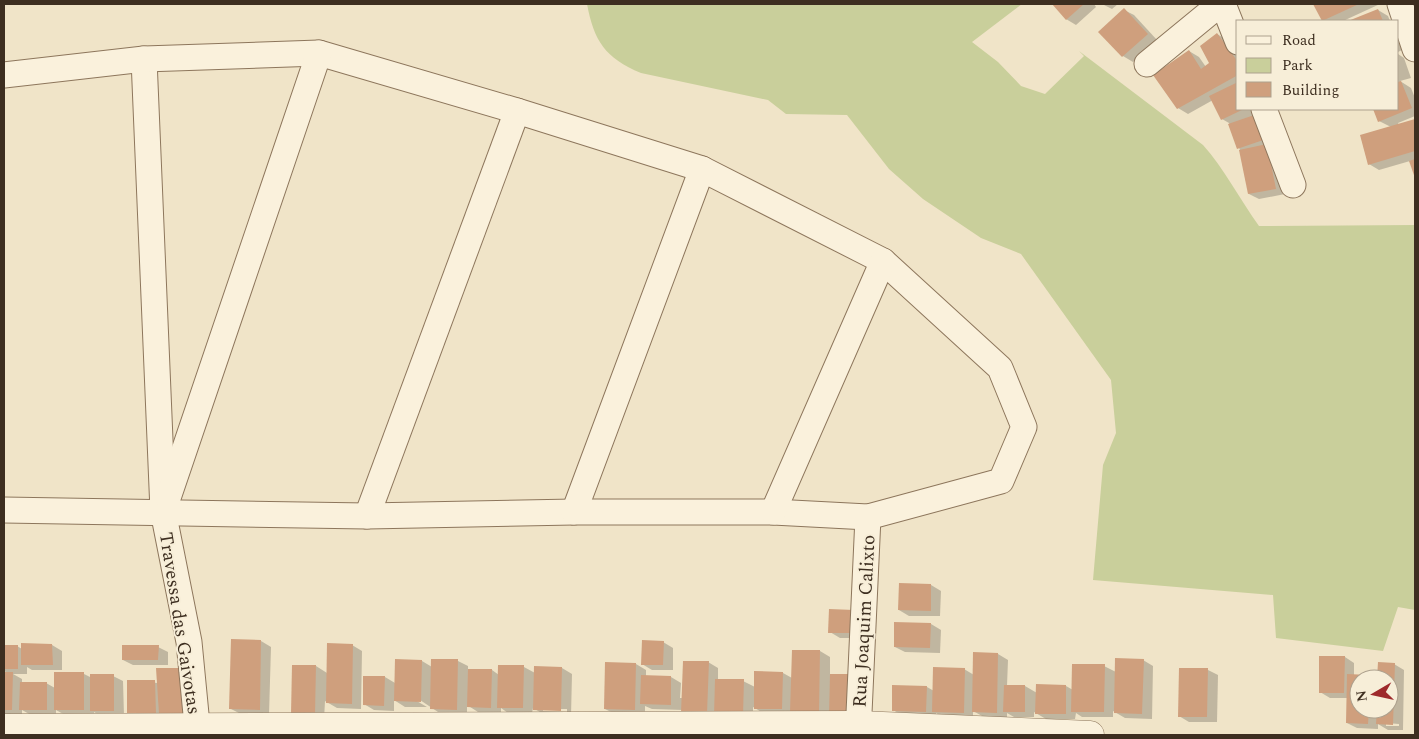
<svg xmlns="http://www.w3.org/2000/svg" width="1419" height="739" viewBox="0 0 1419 739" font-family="Spectral,serif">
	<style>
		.green { fill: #c9cf9b }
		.shadow { fill: #0003; fill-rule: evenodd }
		.building { fill: #cf9f7d }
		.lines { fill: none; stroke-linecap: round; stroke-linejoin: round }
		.minor-casing { stroke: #8d765c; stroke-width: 27 }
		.tertiary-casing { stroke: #8d765c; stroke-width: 29 }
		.minor { stroke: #faf1dc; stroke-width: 25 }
		.tertiary { stroke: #faf1dc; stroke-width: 28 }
		.labels { text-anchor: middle; stroke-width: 4; stroke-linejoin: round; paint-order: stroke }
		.street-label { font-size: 19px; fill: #3d2e20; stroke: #f7eed8 }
	</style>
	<rect width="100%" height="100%" fill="#f0e4c8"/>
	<path class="green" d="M587,4H1022L972,42L998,62L1021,86L1045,94L1084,56L1079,51L1203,145C1224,168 1240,200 1259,226L1415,225V610L1398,607L1383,651L1276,638L1273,595L1093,580L1103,465L1116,433L1111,380L1021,254L981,238L923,199L889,169L847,115L786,114L768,100L641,73C605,58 594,41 587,4Z"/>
	<g class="shadow">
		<path d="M1054,4H1094L1096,7L1076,25L1066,19Z"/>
		<path d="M1102,4H1118L1112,9Z"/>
		<path d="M1315,4H1380L1343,21H1323Z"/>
		<path d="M1124,10L1134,15L1157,40L1133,62L1123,56L1100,32Z"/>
		<path d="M1378,10L1388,16L1390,21H1352Z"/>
		<path d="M1217,34L1227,40L1238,55V109H1265L1285,194L1259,199L1249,194L1240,150L1229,123L1222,119L1213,100L1188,114L1178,108L1189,51L1199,57L1206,67L1211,63Z"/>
		<path d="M1398,40L1402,50L1398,52Z"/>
		<path d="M1398,54L1404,58L1411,78L1400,81L1411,88L1415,98V116L1398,123L1399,125L1415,120V175L1410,161L1379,170L1369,164L1391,127L1379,121L1374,109H1398Z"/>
		<path d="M931,585L941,591L940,616H909L899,610Z"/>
		<path d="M863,617L864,638H840L830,632Z"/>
		<path d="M931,624L941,630L940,653L905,652L895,647Z"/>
		<path d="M232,641H261L271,647L269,715L241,714L231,709Z"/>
		<path d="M663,642L673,648V670H652L642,664Z"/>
		<path d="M22,645H52L62,651V670H32L27,667V674H13L22,679V683H46L55,688L84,674L92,678L113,676L123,681L124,716H101L94,712V715H65L56,710V715H31L22,710V715H4V674H10L4,671V646H17L22,649Z"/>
		<path d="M352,645L362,651L361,709L337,708L325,701L324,720L303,719L316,666L327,673Z"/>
		<path d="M158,647L168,652V665H133L123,660Z"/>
		<path d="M793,651H820L830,657V675H852L862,722L765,714L753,707V721L683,710L652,709L645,706V715L615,714L605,709L636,664L646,670V677H671L681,683L680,698H683L708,662L718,668V680L743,681L755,687L783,673L792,678Z"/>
		<path d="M998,654L1008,660L1007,686H1025L1037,693L1066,686L1073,690L1104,666L1116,672L1143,660L1153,666L1152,719L1125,718L1113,711V717H1082L1076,713L1075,719H1046L1034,712V717H1014L1007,713V718L984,717L973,711V718L943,717L936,713V717L903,716L893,710L927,687L934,691L964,669L974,675Z"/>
		<path d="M1345,657L1354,663V676H1369L1375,679H1359V709H1389V679H1379L1394,664L1404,670L1403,730H1388L1378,724V729L1357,728L1347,723L1348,698H1330L1320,692ZM1386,723L1399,724V726H1386Z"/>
		<path d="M422,661L432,667L458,661L468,666V670H492L499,675L524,667L535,673L562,668L572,674L571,716L545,715L533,708L532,713H508L501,708V713L478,712L467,705V715L441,714L417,698L415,700L427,707H405L394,700V711L374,710L364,704L385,677L395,683ZM543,709H567V712L543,711Z"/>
		<path d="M1180,669L1208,670L1218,675L1217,722H1189L1179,716Z"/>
		<path d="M128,681L158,683L165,719L138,718L128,713Z"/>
	</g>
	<g class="building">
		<path d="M1052,4H1084L1066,20Z"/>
		<path d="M1313,4H1359L1322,21Z"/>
		<path d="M1124,8L1148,34L1122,57L1098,32Z"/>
		<path d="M1378,9L1383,21H1348Z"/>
		<path d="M1217,33L1238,62V75L1177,109L1153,75L1189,50L1201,69L1209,63L1200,46Z"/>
		<path d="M1401,81L1412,108L1378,122L1373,109H1398V82Z"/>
		<path d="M1238,82V109H1244L1221,120L1209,96Z"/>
		<path d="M1263,112L1272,137L1237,149L1228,124Z"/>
		<path d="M1415,119V151L1368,165L1360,135Z"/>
		<path d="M1267,144L1276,189L1248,194L1239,150Z"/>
		<path d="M1415,159V178L1409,161Z"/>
		<path d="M899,583L931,584V611L898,610Z"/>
		<path d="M829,609L854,610V633H828Z"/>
		<path d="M894,622L931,623L930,648L894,647Z"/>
		<path d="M231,639L261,640L260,710L229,709Z"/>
		<path d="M642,640L664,641L663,665H641Z"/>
		<path d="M21,643L52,644L53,665H21Z"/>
		<path d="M327,643L353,644L352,704L326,703Z"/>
		<rect x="4" y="645" width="14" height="24"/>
		<path d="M122,645H159L158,660H122Z"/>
		<path d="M792,650H820L819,713L790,712Z"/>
		<path d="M973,652L998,653L997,713L972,712Z"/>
		<path d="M1319,656H1345L1344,693H1319Z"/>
		<path d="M1115,658L1144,659L1142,714L1114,713Z"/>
		<path d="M395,659L422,660L421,702L394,701Z"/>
		<path d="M431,659H458L457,710L430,709Z"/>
		<path d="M683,661H709L707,714L681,713Z"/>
		<path d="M605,662L636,663L635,710L604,709Z"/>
		<path d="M1378,662L1395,663L1393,725L1376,724L1377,709H1389V679H1377Z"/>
		<path d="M1072,664H1105L1104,712H1071Z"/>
		<path d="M292,665H316L315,715L291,714Z"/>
		<path d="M498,665H524L523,708H497Z"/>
		<path d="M534,666L562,667L561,711L533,710Z"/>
		<path d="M933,667L965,668L964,713L932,712Z"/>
		<path d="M156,668H181L184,715L159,714Z"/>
		<path d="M1179,668H1208L1207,717H1178Z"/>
		<path d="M468,669H492L491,708L467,707Z"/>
		<path d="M754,671L783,672L782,709H754Z"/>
		<path d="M4,672H13L12,710H4Z"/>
		<rect x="54" y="672" width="30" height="38"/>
		<rect x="90" y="674" width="24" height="37"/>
		<path d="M830,674H853V717L829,716Z"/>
		<path d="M1347,674L1370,675V679H1359V709H1369L1368,724L1346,723Z"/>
		<path d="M641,675L671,676V705L640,704Z"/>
		<path d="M363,676H385L384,706L363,705Z"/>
		<path d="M715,679H744L743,716H714Z"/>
		<path d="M127,680H155L156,714L127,713Z"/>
		<path d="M20,682H47V710H19Z"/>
		<path d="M1036,684L1066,685V714H1035Z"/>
		<path d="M892,685L927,686L926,712L892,711Z"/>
		<path d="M1004,685H1025V712H1003Z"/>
	</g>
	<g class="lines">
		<g class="minor-casing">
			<g id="minor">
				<path d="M1223,4L1238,42"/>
				<path d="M1400,4L1415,49"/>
				<path d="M144,59L163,511L189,642L198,735"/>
				<path d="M1147,64L1220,4"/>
				<path d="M4,75L144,59L319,53L517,111L702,169L883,261L1000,368L1024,427L1001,481L868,517L773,512H574L367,516L4,510"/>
				<path d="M1264,109L1293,185"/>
				<path d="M168,498L319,53"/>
				<path d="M574,512L702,169"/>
				<path d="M773,512L883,261"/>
				<path d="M367,516L517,111"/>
				<path d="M858,735L868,517"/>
			</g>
		</g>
		<g class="tertiary-casing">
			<path id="tertiary" d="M4,728L859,725L1090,735"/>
		</g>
		<use href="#minor" class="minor"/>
		<use href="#tertiary" class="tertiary"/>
	</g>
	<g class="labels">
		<g class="street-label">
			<text transform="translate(863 621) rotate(-87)" y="7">Rua Joaquim Calixto</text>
			<text transform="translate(181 623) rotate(81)" y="7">Travessa das Gaivotas</text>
		</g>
	</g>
	<rect width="1419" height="739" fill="none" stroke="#3d2e20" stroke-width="10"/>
	<rect x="1236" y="20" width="162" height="90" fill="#f7eed8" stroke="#ada18e"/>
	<rect x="1246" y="36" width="25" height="8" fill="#faf1dc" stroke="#ada18e"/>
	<text x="1282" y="45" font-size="15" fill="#3d2e20">Road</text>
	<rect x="1246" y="58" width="25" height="15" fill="#c9cf9b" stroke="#ada18e"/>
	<text x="1282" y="70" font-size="15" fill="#3d2e20">Park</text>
	<rect x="1246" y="82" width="25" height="15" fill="#cf9f7d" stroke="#ada18e"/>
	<text x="1282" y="95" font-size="15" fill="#3d2e20">Building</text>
	<g transform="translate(1374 694) rotate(261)"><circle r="24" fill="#f7eed8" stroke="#ada18e"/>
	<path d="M0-4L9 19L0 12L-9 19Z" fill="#9e2a2b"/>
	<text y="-8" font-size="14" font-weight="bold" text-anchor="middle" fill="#3d2e20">N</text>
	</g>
</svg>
